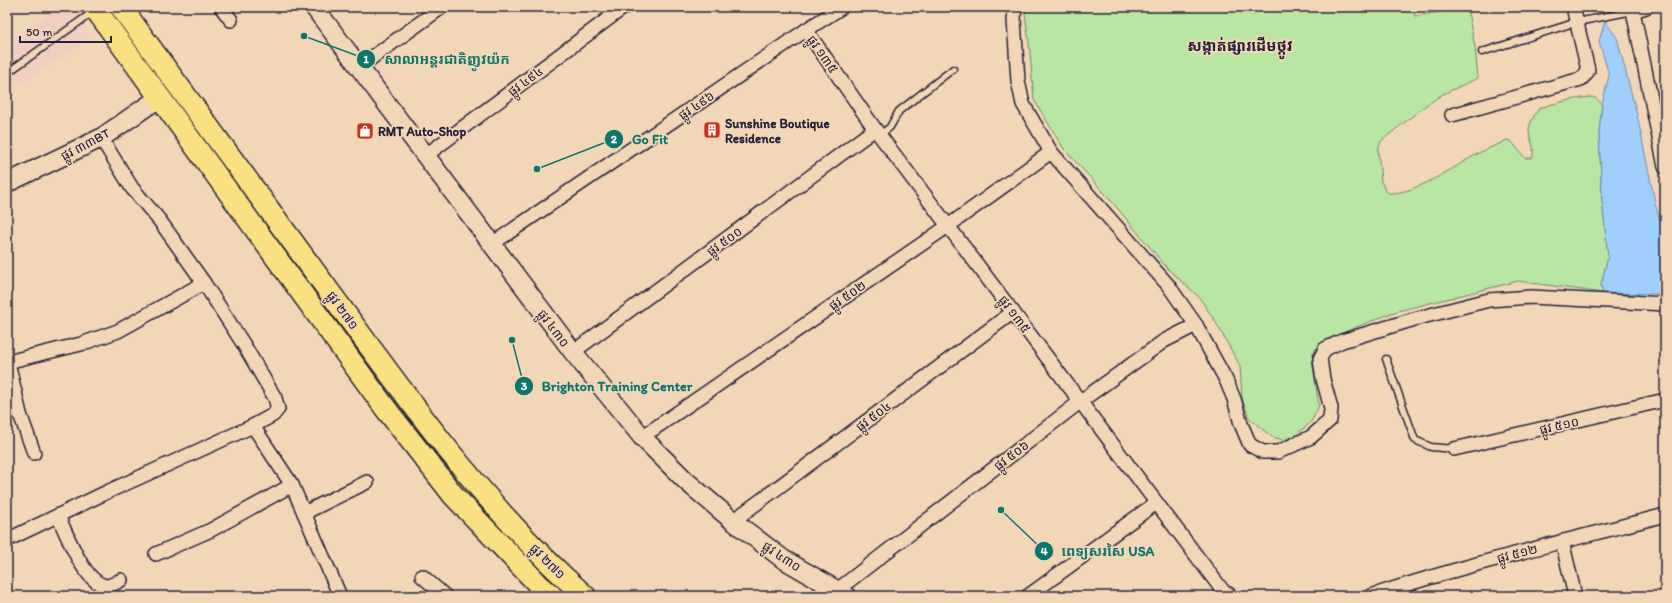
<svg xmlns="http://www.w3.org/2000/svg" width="1672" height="603" viewBox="0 0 1672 603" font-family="Itim,'Noto Sans Khmer',sans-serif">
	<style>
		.built { fill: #f1cec2 }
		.green { fill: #bae6a3; stroke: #6e846f }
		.water { fill: #a1cffc; stroke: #6e8aaf }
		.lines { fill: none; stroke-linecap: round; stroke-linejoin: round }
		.lane-casing { stroke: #22223b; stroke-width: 9 }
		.street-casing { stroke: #22223b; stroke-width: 16 }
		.secondary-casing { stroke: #22223b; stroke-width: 21 }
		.primary-casing { stroke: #22223b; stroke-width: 24 }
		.lane { stroke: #f2d6b8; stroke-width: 6 }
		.street { stroke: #f2d6b8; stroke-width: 13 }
		.secondary { stroke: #f2d6b8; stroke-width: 18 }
		.primary { stroke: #f9e181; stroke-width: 21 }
		.labels { text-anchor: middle; stroke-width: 3.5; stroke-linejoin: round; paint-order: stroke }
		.street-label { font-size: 13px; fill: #22223b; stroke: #f2d6b8 }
		.poi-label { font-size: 13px; font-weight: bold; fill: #22223b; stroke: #f2d6b8; text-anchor: start }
		.quarter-label { font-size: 15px; font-weight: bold; fill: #22223b; stroke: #f2d6b8 }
		.leader { fill: none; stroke: #0f766e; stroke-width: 1.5 }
		.callout-dot { fill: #0f766e; stroke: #f2d6b8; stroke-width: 1.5 }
		.mark-label { font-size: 12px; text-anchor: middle; font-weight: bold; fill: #fff }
		.callout-label { font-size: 14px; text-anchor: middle; font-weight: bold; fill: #0f766e; stroke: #f2d6b8; stroke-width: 3.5; stroke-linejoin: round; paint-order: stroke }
	</style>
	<rect width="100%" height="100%" fill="#f2d6b8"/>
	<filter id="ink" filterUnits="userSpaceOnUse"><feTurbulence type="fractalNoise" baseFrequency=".025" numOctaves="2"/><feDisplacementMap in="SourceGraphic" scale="8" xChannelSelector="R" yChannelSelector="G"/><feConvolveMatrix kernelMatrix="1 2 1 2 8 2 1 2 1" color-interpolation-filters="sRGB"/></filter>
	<g filter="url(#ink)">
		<path class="built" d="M59,7H67L91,39L7,92V43Z"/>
		<path class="green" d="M1027,7H1413L1415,16L1467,8L1475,47L1478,78L1443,94L1425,106L1381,141L1378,150L1381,181L1385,190L1388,193C1415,195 1455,166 1479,153C1488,148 1498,145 1507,140L1511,141L1525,158H1532C1536,148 1530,141 1529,132C1528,125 1535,114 1539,109C1547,104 1583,97 1592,97C1597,98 1599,101 1602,104L1599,133L1602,200L1608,256L1601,285L1603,293L1518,281L1394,312L1325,340L1313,352L1312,361L1319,406L1311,422L1296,435L1284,440L1272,437L1249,418L1242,398L1240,366L1214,319L1198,296L1169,270L1108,197L1064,149L1034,100L1029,42L1025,14Z"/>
		<path class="water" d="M1605,21L1617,38L1637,115L1656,207L1665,236V294L1603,293L1601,285L1608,256L1602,200L1599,133L1602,104L1609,75L1599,41Z"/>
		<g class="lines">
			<g class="lane-casing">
				<g id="lane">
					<path d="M1482,52L1577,22L1633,11"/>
					<path d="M7,73L93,12"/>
					<path d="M880,135L890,127L899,111L953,69"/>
					<path d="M1386,359L1415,440L1431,447L1454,449"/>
				</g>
			</g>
			<g class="street-casing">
				<g id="street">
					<path d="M221,7L231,20"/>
					<path d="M1015,7L1014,20L1018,81L1023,104L1051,152L1168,285L1196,325L1226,380L1234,399L1241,424L1250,445L1263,452H1278L1311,437L1330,420L1331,408L1323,379L1320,359L1325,349L1342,341L1418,318L1489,300L1531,297L1665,304"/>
					<path d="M1646,7L1633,11L1665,167"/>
					<path d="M806,30L875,129L1226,595"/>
					<path d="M359,67L442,7"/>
					<path d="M1452,115L1581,79L1586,74L1588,70L1573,7"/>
					<path d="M425,156L624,7"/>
					<path d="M492,244L806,30L842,7"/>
					<path d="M573,352L875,129"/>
					<path d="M7,362L81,344L118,331L204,283"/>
					<path d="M8,362L20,414L34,453"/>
					<path d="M253,426L292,485L340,596"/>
					<path d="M642,437L948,226L1051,152"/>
					<path d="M1454,449L1665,400"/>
					<path d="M304,513L367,482"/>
					<path d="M58,516C67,534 84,583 106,586C111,586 117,582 121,580"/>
					<path d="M733,521L1013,312"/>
					<path d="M7,540L107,492L253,426L273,415L278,409L275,398L244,345L204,283L160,221L132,188L101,138"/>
					<path d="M1562,541L1575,596"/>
					<path d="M156,554L211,530L292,485"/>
					<path d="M422,576L445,596"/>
					<path d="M833,596L836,591L1081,401L1164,341L1196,325"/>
					<path d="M1028,596L1156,503"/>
					<path d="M1371,596C1467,564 1567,541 1665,515"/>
				</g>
			</g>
			<g class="secondary-casing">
				<g id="secondary">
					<path d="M314,7L573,352L642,437L686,481L733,521L783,559L847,596"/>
					<path d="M7,183L101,138L159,98"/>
					<path d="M1225,596H1227"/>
				</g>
			</g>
			<g class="primary-casing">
				<g id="primary">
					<path d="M94,7L386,409L454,496L539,585L552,596"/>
					<path d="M121,7C194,108 268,208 342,309C416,410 490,513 585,596"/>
				</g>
			</g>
			<use href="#lane" class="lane"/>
			<use href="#street" class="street"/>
			<use href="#secondary" class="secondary"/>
			<use href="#primary" class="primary"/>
		</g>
	</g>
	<defs>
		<g id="building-square" transform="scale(0.9)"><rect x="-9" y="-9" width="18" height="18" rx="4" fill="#c8321e" stroke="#f2d6b8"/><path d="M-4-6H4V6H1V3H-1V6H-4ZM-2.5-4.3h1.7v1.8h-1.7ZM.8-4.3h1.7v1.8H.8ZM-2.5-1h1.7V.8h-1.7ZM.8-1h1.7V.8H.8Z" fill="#fff"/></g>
		<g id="shop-square" transform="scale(0.9)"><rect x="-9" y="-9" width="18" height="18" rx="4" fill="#c8321e" stroke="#f2d6b8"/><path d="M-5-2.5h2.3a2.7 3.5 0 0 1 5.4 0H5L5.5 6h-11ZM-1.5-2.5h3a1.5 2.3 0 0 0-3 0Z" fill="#fff"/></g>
	</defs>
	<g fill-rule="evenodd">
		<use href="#building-square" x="712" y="130"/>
		<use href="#shop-square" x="365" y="131"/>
	</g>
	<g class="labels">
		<g class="street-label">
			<text transform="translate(823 54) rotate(55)" y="5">ផ្លូវ ១៣៥</text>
			<text transform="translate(525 81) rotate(-37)" y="5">ផ្លូវ ៤៩៤</text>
			<text transform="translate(696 105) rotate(-34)" y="5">ផ្លូវ ៤៩៦</text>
			<text transform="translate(85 144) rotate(-28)" y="5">ផ្លូវ ៣៣BT</text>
			<text transform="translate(724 241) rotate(-36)" y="5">ផ្លូវ ៥០០</text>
			<text transform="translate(847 295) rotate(-35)" y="5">ផ្លូវ ៥០២</text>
			<text transform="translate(343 310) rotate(54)" y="5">ផ្លូវ ២៧១</text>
			<text transform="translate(1015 314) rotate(53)" y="5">ផ្លូវ ១៣៥</text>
			<text transform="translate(554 328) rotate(53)" y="5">ផ្លូវ ៤៣០</text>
			<text transform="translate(873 416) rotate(-37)" y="5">ផ្លូវ ៥០៤</text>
			<text transform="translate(1559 425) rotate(-13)" y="5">ផ្លូវ ៥១០</text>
			<text transform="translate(1011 455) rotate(-38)" y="5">ផ្លូវ ៥០៦</text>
			<text transform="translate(1517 553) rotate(-15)" y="5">ផ្លូវ ៥១២</text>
			<text transform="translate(782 556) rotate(34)" y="5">ផ្លូវ ៤៣០</text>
			<text transform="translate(548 561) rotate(45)" y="5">ផ្លូវ ២៧១</text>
		</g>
		<g class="poi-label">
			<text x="725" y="128">Sunshine Boutique<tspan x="725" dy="15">Residence</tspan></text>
			<text x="378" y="136">RMT Auto-Shop</text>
		</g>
		<g class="quarter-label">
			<text x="1240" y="51">សង្កាត់ផ្សារដើមថ្កូវ</text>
		</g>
	</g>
	<path class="leader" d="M304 36L366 59M537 169L614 139M512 340L524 386M1001 510L1044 551"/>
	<g class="callout-dot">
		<circle cx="304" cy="36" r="4"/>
		<circle cx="537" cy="169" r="4"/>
		<circle cx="512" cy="340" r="4"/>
		<circle cx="1001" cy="510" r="4"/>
		<circle cx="366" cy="59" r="10"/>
		<circle cx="614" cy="139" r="10"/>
		<circle cx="524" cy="386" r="10"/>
		<circle cx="1044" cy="551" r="10"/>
	</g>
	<g class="mark-label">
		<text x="366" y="63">1</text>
		<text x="614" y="143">2</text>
		<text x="524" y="390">3</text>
		<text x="1044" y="555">4</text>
	</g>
	<g class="callout-label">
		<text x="447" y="64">សាលាអន្តរជាតិញូវយ៉ក</text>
		<text x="650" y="144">Go Fit</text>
		<text x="617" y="391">Brighton Training Center</text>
		<text x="1108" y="556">ពេទ្យសរសៃ USA</text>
	</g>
	<rect width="1672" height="603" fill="none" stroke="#f2d6b8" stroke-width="24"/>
	<rect x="12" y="12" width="1648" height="579" fill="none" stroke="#22223b" stroke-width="1.5" filter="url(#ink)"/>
	<path d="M20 36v6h91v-6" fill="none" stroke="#22223b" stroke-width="2"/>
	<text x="26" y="36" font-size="12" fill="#22223b" stroke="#f2d6b8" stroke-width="3" paint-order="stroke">50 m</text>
</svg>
